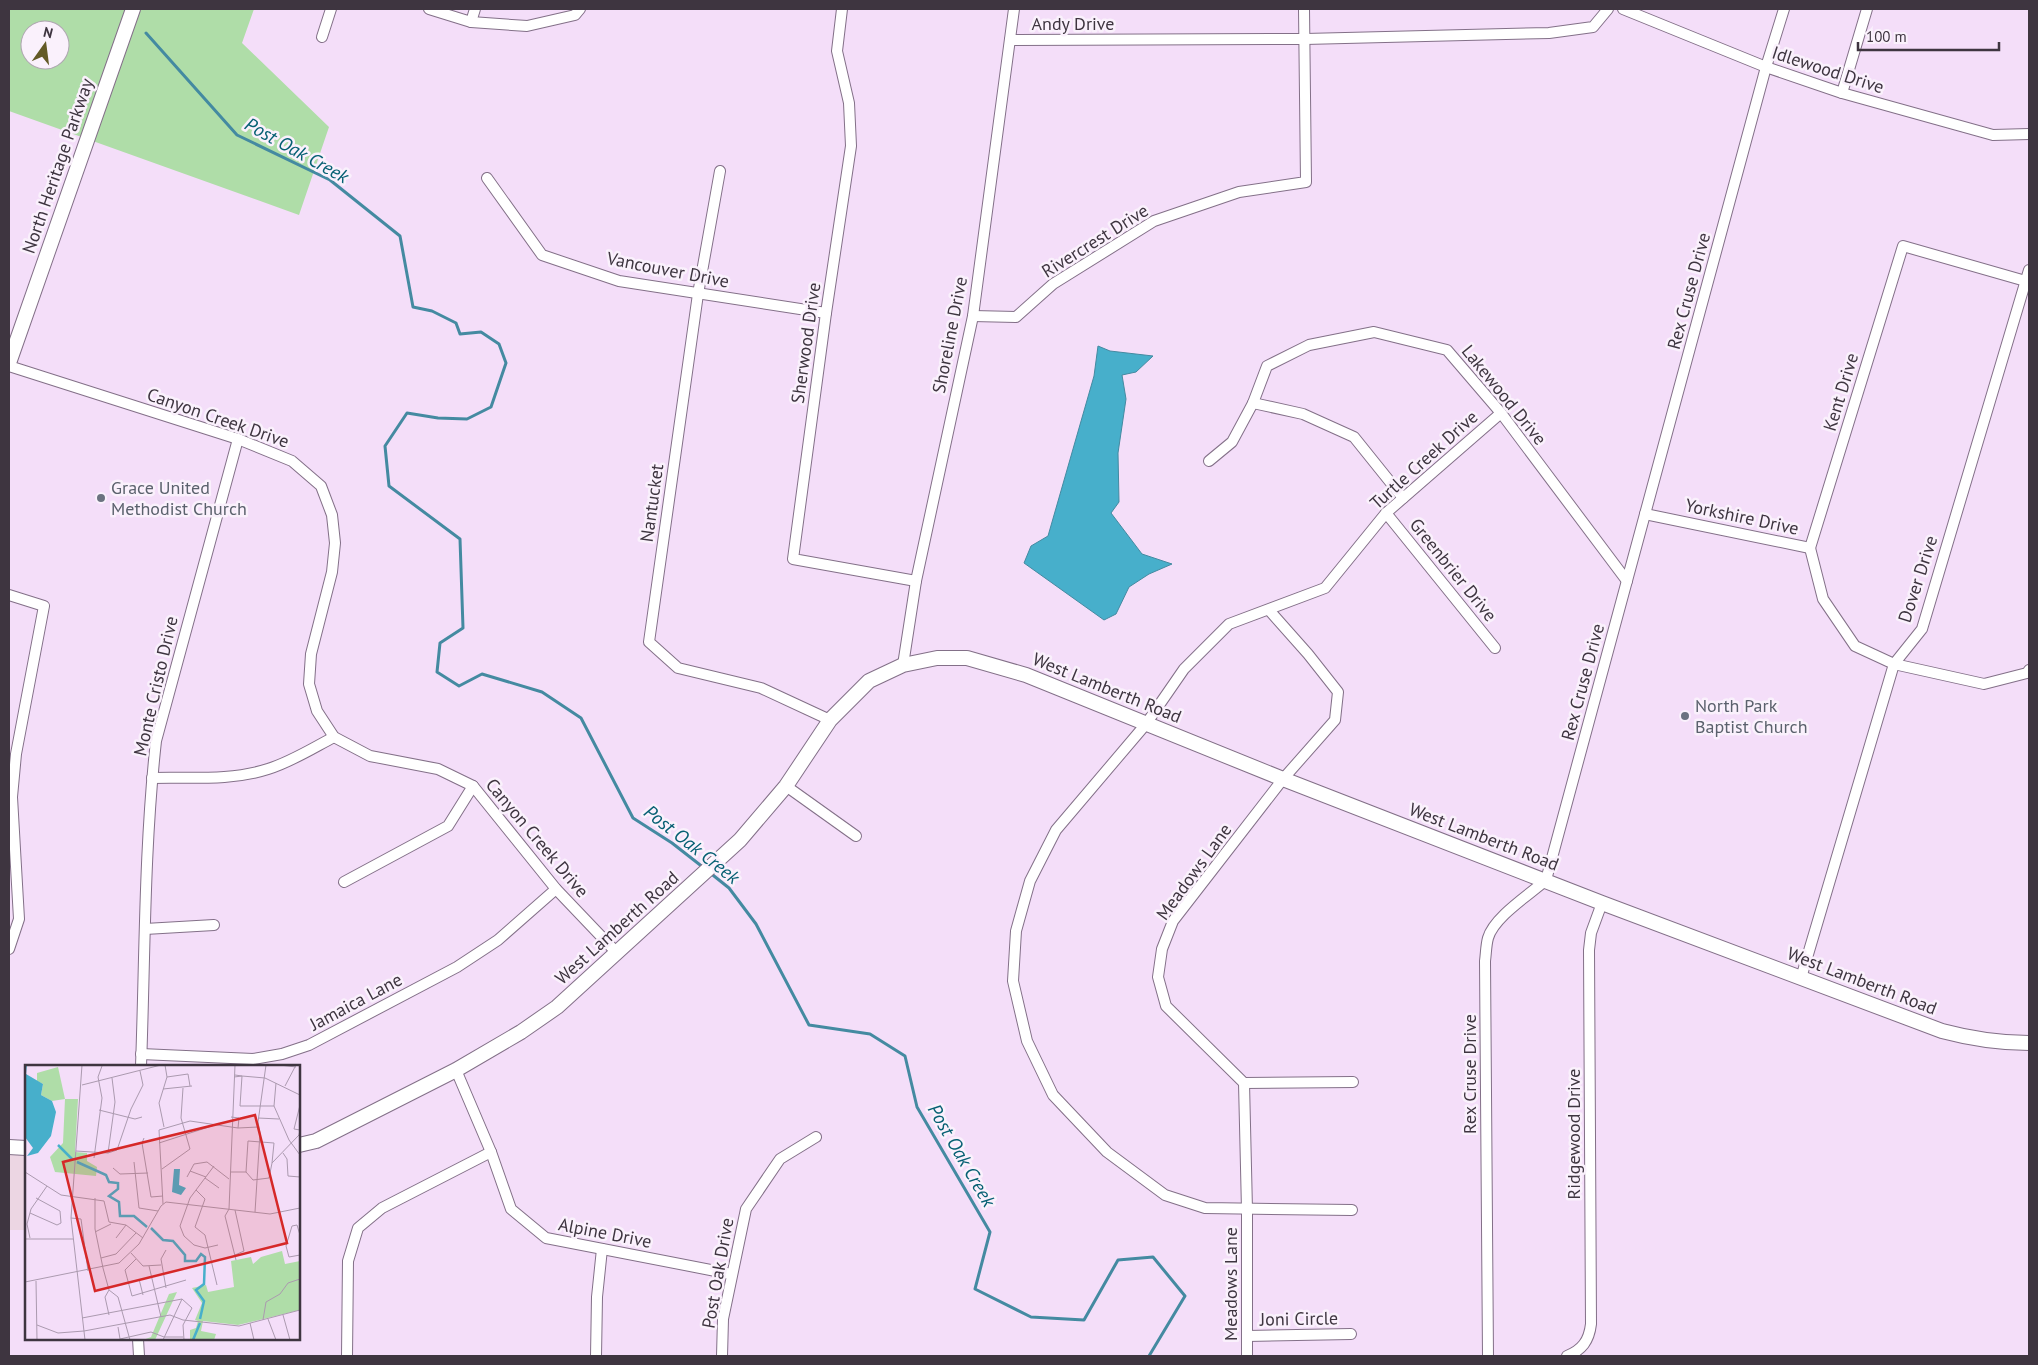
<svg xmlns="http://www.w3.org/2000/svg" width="2038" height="1365" viewBox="0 0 2038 1365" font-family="'PT Sans',sans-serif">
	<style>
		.commercial { fill: #ecd6e3 }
		.green { fill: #afdda8; fill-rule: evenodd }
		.water { fill: #47afcb; stroke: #448aa1 }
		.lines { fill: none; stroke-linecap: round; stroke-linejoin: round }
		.stream { stroke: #448aa1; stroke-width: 3 }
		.street-casing { stroke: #837088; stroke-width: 12 }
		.secondary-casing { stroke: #837088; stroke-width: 16 }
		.street { stroke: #fff; stroke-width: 10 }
		.secondary { stroke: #fff; stroke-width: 14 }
		.worship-dot { fill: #6b7280; stroke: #faf1fc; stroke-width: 2 }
		.labels { text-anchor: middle; stroke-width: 5; stroke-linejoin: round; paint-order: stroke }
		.street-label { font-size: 18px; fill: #3e3540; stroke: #faf1fc }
		.worship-label { font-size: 18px; fill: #5b616d; stroke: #faf1fc; text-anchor: start }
		.water-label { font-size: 19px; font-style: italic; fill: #066073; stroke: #faf1fc }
		.inset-river { fill: none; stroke: #47afcb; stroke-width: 2.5 }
		.inset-road { fill: none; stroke: #ab9aaf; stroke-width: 1 }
		.view { fill: #d62828; fill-opacity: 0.15; stroke: #d62828; stroke-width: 2.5 }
		.inset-edge { fill: none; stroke: #3e3540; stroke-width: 2.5 }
	</style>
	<rect width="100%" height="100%" fill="#f4def9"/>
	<path class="commercial" d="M9,1150L26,1151V1230H9Z"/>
	<path class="green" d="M9,9H254L242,43L329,127L299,215L9,111ZM30,30H60V60H30Z"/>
	<path class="water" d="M1098,346L1110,351L1153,356L1136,372L1122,375L1126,399L1118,453L1119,502L1111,513L1142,554L1172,564L1149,574L1129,587L1116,614L1104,620L1024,563L1031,546L1048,536L1094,376Z"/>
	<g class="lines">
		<g class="stream">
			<path d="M146,33L237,135L330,180L400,236L413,307L432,311L456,323L460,334L481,332L499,344L506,363L491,407L467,419L438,418L407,413L385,446L389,486L460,539L463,628L440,643L437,672L459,686L482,674L542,692L581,718L633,818L672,843L704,868"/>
			<path d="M709,872L729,888L756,924L809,1025L870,1034L905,1056L917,1107L990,1232L975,1289L1031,1317L1084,1320L1118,1260L1153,1257L1185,1296L1149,1356"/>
		</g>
		<g class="street-casing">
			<g id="street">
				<path d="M429,9L471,22L527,26L575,15L580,9"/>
				<path d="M842,9L837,51L849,103L851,146L826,313L793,559L916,581"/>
				<path d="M1623,9L1766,67L1842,93L1993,135L2029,134"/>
				<path d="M471,22L475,9"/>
				<path d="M322,37L331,9"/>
				<path d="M1010,40L1305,39L1549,33L1593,27L1608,9"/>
				<path d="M1842,93L1867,9"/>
				<path d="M720,171L698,294L649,642L678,668L761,688L830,720"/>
				<path d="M487,178L542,255L619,281L826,313"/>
				<path d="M973,316L1016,317L1053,284L1154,221L1239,192L1306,182L1304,9"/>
				<path d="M9,366L238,439L292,461L321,486L332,515L335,543L332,572L311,654L309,684L317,711L334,737L370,756L438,769L473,786L556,889L617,953"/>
				<path d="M1253,403L1303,414L1354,437L1403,498"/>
				<path d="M1209,461L1232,442L1253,403L1267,366L1309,345L1374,332L1447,350L1501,413L1627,581"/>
				<path d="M1386,513L1495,648"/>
				<path d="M1645,514L1810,548"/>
				<path d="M1810,548L1903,246L2029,282"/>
				<path d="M1810,548L1823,599L1855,646L1894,664L1984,684L2027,673L2029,670"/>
				<path d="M9,595L44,606L16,754L12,797L19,919L9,949"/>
				<path d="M903,665L916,581L973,316L1014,9"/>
				<path d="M152,778C190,777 231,781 268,769C291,762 313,748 334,737"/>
				<path d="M786,786L856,836"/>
				<path d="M344,882L448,826L473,786"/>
				<path d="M145,929L214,925"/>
				<path d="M1801,978L1894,664L1922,629L2029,270"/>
				<path d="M141,1054L253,1059L282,1054L309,1045L457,967L498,940L556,889"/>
				<path d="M141,1066C145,958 144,849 156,741L238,439"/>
				<path d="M456,1070L491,1152L511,1209L546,1238L731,1274"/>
				<path d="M1244,1083L1353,1082"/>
				<path d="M1352,1210L1205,1208L1165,1195L1107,1152L1053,1095L1027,1041L1013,981L1016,931L1030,881L1056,830L1146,724L1184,669L1229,624L1325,588L1386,513L1501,413"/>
				<path d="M1247,1336L1351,1334"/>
				<path d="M138,1339L139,1356"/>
				<path d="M347,1356L348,1261L358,1228L382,1208L491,1152"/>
				<path d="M596,1356L597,1297L602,1249"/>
				<path d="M722,1356L723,1319L746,1209L780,1159L816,1137"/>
				<path d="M1247,1356V1210L1244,1083L1166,1006L1158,977L1162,949L1173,921L1283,779L1335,720L1338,692L1308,654L1269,610"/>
				<path d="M1488,1356L1485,961C1486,954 1486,945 1488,938C1494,917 1529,895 1546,880L1766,67L1784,9"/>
				<path d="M1567,1356C1582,1350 1589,1341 1591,1324L1589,950L1591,933L1602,903"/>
			</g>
		</g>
		<g class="secondary-casing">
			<g id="secondary">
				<path d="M9,363L133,9"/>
				<path d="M299,1145L316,1141L456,1070L521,1032L557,1007L740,840L786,786L830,720L869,681L903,665L937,658H967L1026,675L1283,779L1602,903L1942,1031C1972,1039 1998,1043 2029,1043"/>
				<path d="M9,1147L26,1148"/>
			</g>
		</g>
		<use href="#street" class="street"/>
		<use href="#secondary" class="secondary"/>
	</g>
	<g class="worship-dot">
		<circle cx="101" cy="498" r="5"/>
		<circle cx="1685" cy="716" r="5"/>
	</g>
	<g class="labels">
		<g class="street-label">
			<text x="1073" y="30">Andy Drive</text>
			<text transform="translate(1828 70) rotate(18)" y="6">Idlewood Drive</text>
			<text transform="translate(58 166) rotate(-71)" y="6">North Heritage Parkway</text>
			<text transform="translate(1095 241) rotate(-32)" y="6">Rivercrest Drive</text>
			<text transform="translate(668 270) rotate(11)" y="6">Vancouver Drive</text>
			<text transform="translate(1689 291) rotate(-75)" y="6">Rex Cruse Drive</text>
			<text transform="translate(950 335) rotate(-79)" y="6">Shoreline Drive</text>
			<text transform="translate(806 343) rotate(-82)" y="6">Sherwood Drive</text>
			<text transform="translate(1841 392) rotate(-73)" y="6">Kent Drive</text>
			<text transform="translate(1504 395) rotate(51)" y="6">Lakewood Drive</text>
			<text transform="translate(218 418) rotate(19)" y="6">Canyon Creek Drive</text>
			<text transform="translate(1424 460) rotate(-42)" y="6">Turtle Creek Drive</text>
			<text transform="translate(652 503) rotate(-82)" y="6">Nantucket</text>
			<text transform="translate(1742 517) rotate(12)" y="6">Yorkshire Drive</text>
			<text transform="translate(1453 570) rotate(51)" y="6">Greenbrier Drive</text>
			<text transform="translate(1918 579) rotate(-72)" y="6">Dover Drive</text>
			<text transform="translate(1583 682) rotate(-75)" y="6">Rex Cruse Drive</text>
			<text transform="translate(156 686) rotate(-77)" y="6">Monte Cristo Drive</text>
			<text transform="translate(1107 688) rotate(22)" y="6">West Lamberth Road</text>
			<text transform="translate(1484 837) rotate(21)" y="6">West Lamberth Road</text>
			<text transform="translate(537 838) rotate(50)" y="6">Canyon Creek Drive</text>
			<text transform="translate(1194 872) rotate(-54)" y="6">Meadows Lane</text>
			<text transform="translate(617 928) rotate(-42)" y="6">West Lamberth Road</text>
			<text transform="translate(1862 981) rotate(21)" y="6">West Lamberth Road</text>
			<text transform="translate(356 1002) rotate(-28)" y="6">Jamaica Lane</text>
			<text transform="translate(1470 1074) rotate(-90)" y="6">Rex Cruse Drive</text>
			<text transform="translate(1574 1134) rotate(-90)" y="6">Ridgewood Drive</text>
			<text transform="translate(605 1233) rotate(11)" y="6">Alpine Drive</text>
			<text transform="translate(718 1273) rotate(-80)" y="6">Post Oak Drive</text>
			<text transform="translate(1231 1284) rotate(-90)" y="6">Meadows Lane</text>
			<text transform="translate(1299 1319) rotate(-1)" y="6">Joni Circle</text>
		</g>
		<g class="worship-label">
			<text x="111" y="494">Grace United<tspan x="111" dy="21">Methodist Church</tspan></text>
			<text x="1695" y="712">North Park<tspan x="1695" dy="21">Baptist Church</tspan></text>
		</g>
		<g class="water-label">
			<text transform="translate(297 150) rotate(29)" y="7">Post Oak Creek</text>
			<text transform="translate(692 844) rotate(38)" y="7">Post Oak Creek</text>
			<text transform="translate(962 1155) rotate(60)" y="7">Post Oak Creek</text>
		</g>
	</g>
	<g transform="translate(25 1065)">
		<rect width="275" height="275" fill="#f4def9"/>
		<path d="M33,2L40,34H53L50,87L62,88V96L72,102L71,111L30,107L25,92L38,78L40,34L27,36L16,30L18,19L12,16V8ZM257,186L260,199L275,196V245L213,260L178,256L176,266L191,269L189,275H165V265L171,263L173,256L170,255L177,238L167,223L181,220L183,227L209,222L206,196L226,192L228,199L236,192ZM152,227L130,275H118L126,272L144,229Z" fill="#afdda8"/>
		<path d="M2,0L1,9L18,19L16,30L27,36L31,47L26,71L13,88L2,91L8,83L0,72V1ZM149,104H155L154,120L161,123L156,130L147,127Z" fill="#47afcb"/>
		<path class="inset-river" d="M33,80L48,95M52,97L81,110L84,117L93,118V124L84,131L94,137L95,151H109L122,162M126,163L138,175L148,176L160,190V196H171L176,189L180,192L179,219L171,225L179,236L175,254M168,275L175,258"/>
		<path class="inset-road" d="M57,0L46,153L60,275M210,0L204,144L200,151L211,195M255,0L271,2M142,12L163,9L165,21M209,12L217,11L210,10M251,18L249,41L264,75L275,90M57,20L136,0M260,21L271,0M138,24L167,21M275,40L269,64L275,65M249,41H215L217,11L240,13L275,30M74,45L110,54L117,52M206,52L214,53L213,63M233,53L254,54M139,62L134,38L142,12L140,0M119,73L117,78L126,132L138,131M134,78L190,60M51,86L83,88L92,85L106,44L118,20L115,6M83,88L90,37L87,13M258,88L262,94L263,111L275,112M69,93L77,33L73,12L77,1M109,97L114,143L133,146M189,101L165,133L155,161L159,171L169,180L180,183L193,180M88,103L95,109L123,108M137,104L165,84L156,53L158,23M165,106L181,112M0,107L36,130L79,136L84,157L101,160L118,173M205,107H221M221,107L228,115L244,113L247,98L274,70L275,65M221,107L223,76L249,78L247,98M162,112L169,99L182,97L204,114M180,113L194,123M171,125L180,134L170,162L180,170L192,220M70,133V164L78,203L84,225L93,232L105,275M138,139L134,65L165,56L213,63L233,62M230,147L235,68L233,57L241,0M5,148L32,160L36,158L35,146L11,133M46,153L56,154L63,206M70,167L86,159M275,170L272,160L267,161L261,181L264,192L275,190M5,173L2,159L6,144L22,121M91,173L101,160M0,174H48M106,188L118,201L136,200M210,190L219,186L210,145M76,193L91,189L111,168M111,194L100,205L107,231L161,215M124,201L136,252M114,214L118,230M11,216L12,275M0,217L94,198L114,179L136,141L141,137L245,149L275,143M141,223L136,194L141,185M84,225L80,232L84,250M258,250L265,275M57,253L157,234L167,243L158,260L159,275M243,254L251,275M238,255L241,237L255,229L263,218L275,214M225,258L229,275M12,260L33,268L59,266M93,262L95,274L126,267L139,272H158M59,266L145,250L158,255L214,261L275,245M138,275L157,234"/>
		<path class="view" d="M230,50L262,178L70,226L38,97Z"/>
		<rect width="275" height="275" class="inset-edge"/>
	</g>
	<rect width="2038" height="1365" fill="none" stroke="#3e3540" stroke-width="20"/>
	<g transform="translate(45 45) rotate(14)"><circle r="24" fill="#faf1fc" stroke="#afa6b1"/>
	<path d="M0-4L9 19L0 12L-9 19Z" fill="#635a26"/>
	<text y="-8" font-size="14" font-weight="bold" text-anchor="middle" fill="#3e3540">N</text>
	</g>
	<path d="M1858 42v8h141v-8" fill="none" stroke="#3e3540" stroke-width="2.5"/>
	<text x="1866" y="42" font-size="15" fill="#3e3540" stroke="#faf1fc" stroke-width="4" paint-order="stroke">100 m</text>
</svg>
